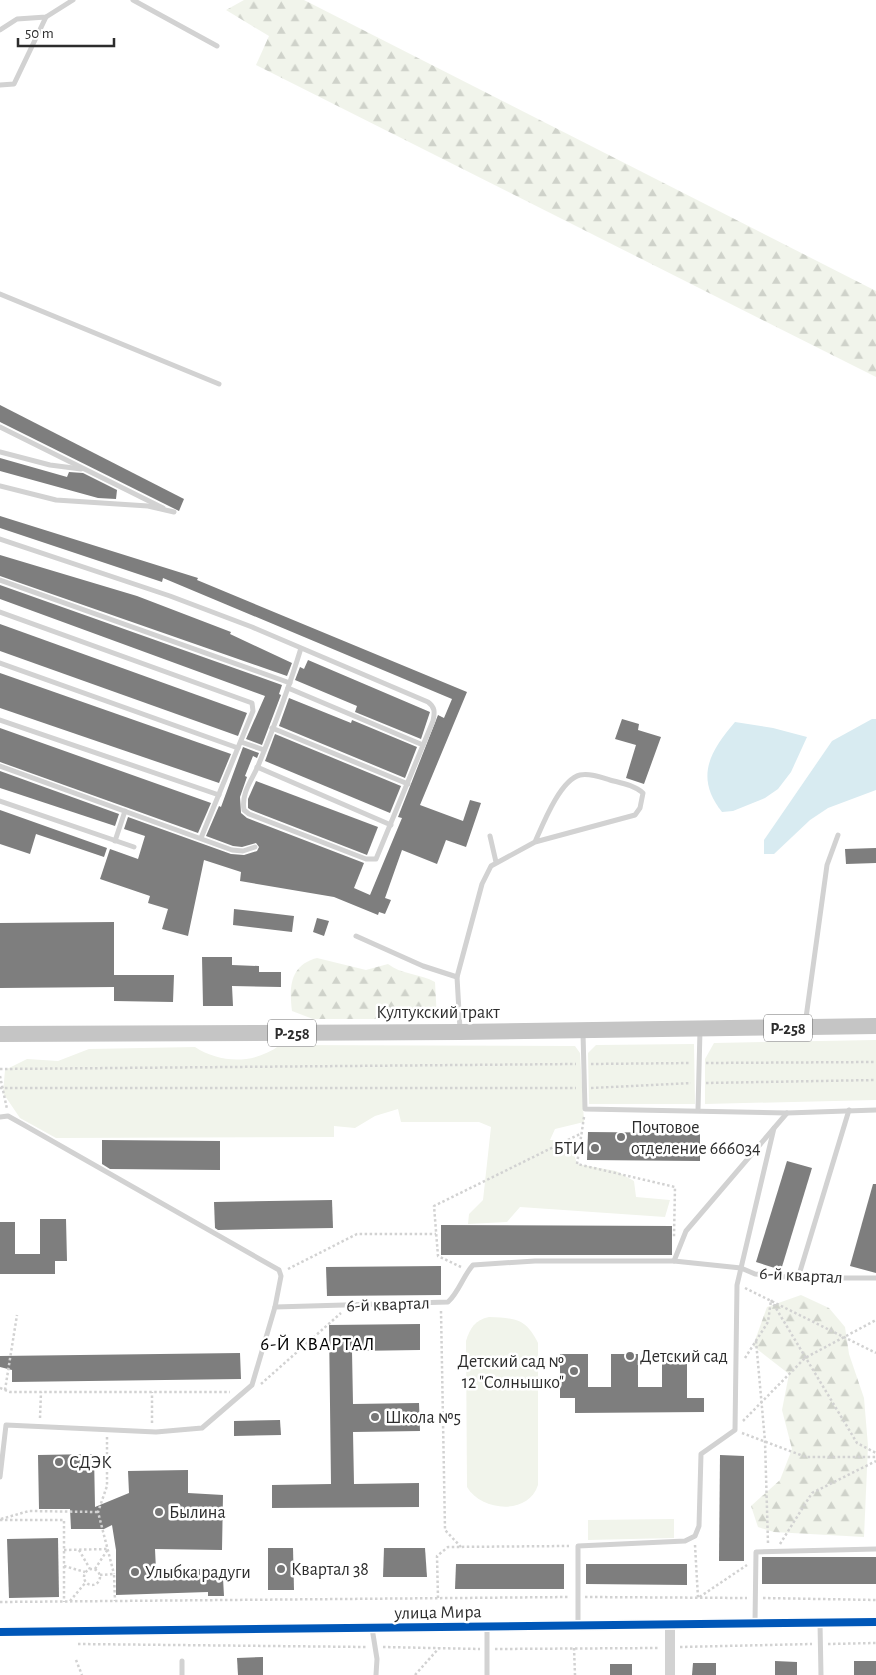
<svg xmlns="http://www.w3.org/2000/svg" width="876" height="1675" viewBox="0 0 876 1675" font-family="'Alegreya Sans',sans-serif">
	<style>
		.forest { fill: url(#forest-firs) }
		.green { fill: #f1f4eb }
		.water { fill: #d8ebf1 }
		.building { fill: #7e7e7e }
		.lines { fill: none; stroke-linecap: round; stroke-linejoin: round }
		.path { stroke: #d2d2d2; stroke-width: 2.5; stroke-dasharray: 2.5 2.5; stroke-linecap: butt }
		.lane { stroke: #d2d2d2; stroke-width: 5 }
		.street { stroke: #d2d2d2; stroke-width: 10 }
		.primary { stroke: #c5c5c5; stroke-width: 16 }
		.cycleway-casing { stroke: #fff; stroke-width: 11 }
		.cycleway { stroke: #0057b8; stroke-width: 8 }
		.poi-dot { fill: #767676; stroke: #fff; stroke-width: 2 }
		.labels { text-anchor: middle; stroke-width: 5; stroke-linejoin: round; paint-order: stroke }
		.shield { fill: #fff; stroke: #6c6c6c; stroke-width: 1 }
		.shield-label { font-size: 16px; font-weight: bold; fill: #2d2d2d }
		.street-label { font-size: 18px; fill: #2d2d2d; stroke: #fff }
		.poi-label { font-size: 18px; fill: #2d2d2d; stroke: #fff; text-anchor: start }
		.neighbourhood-label { font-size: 19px; letter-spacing: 1px; fill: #000; stroke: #fff }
	</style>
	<defs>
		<pattern id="forest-firs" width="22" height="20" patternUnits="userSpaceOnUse" patternTransform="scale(1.25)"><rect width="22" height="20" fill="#f1f4eb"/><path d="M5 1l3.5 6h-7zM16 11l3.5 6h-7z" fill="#cfd2ca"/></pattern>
	</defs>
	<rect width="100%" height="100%" fill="#fff"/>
	<g class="forest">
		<path d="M244,0H304L876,291V377L256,65L269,36L226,10Z"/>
		<path d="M317,958L366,970L388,964C400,974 421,974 435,982L437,1019H313L292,1011C289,987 290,965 317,958Z"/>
		<path d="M801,1295L829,1308L845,1327L849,1354L864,1398L868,1446L864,1537L774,1532L758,1527L751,1506L780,1480L792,1449L782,1410L789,1374L753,1346L767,1307Z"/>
	</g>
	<g class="green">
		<path d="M876,1040V1100L705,1104V1059L714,1043Z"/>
		<path d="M694,1044L695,1104H589L588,1053L596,1045Z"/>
		<path d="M280,1045L575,1046L580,1053L584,1122L555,1129L550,1140H570L577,1164L616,1171L634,1181L636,1197L670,1200L665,1217L520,1207L507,1222L468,1224L469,1214L483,1200L491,1127L479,1122H401L398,1109L375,1116L355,1128L334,1126V1137L56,1138L20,1118L3,1093L5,1070L27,1059L58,1061L89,1049L195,1047C221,1064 255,1064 280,1045Z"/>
		<path d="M489,1317C516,1318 526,1319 538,1343V1485C528,1516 481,1511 467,1487L466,1341C470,1328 475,1320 489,1317Z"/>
		<path d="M674,1519V1538L588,1540V1520Z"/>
	</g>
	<g class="water">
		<path d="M872,719H876V790L828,808L810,820L774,854H764V840L832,741Z"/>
		<path d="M735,722L773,728L807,737L791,772L778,789L765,798L733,811L722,812C695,778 709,752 735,722Z"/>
	</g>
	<g class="building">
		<path d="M0,405L184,499L179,511L0,422Z"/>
		<path d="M0,458L67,477L69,472L83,473L117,490L116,499L98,498L0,471Z"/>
		<path d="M0,516L198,578L197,580L467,692L420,805L463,821L470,800L481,803L466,847L446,840L437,864L402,850L385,898L391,900L385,914L379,912L378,915L334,897L240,881L241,872L204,860L188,936L162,929L168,909L148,903L150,896L100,879L110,849L138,859L145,836L124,829L128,817L231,854L244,855L257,851L259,847L256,843L242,847L233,846L206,836L219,806L221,807L243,747L259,753L257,758L253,756L245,776L247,777L240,797L241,813L247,818L364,863L354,888L370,895L402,818L398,817L438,715L444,718L452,699L163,578L162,582L0,528Z"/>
		<path d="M0,555L137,596L231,632L230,634L292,663L287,676L0,576Z"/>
		<path d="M0,585L282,685L279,694L281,695L262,745L246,739L265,696L0,599Z"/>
		<path d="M0,624L247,713L238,736L0,651Z"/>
		<path d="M308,660L430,712L421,739L355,712L357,706L295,680L300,667L304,669Z"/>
		<path d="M0,673L231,754L219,783L0,708Z"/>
		<path d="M289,698L351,723L352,720L417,747L405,778L279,726Z"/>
		<path d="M622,719L639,724L638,730L661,737L644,784L626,778L636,745L615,739Z"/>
		<path d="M0,728L211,803L198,833L0,762Z"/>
		<path d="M275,734L401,786L390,813L265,761Z"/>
		<path d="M0,771L119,814L115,826L0,788Z"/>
		<path d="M256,781L378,827L367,855L251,810L248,808V799Z"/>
		<path d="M0,810L107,848L104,857L36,834L30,854L0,844Z"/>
		<path d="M876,848V863L846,864L845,849Z"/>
		<path d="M234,909L294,916L292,932L233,925Z"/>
		<path d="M317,918L329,921L324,936L313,932Z"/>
		<path d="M114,922V975H174L173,1002L114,1001V987L0,988V923Z"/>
		<path d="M202,957H232V965L259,966V972H281V987L232,986L233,1006H203Z"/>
		<path d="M588,1132L700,1133V1161L587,1160Z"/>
		<path d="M102,1140L220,1141V1170L110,1169L102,1164Z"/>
		<path d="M787,1161L812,1168L781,1270L756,1262Z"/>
		<path d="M873,1184H876V1273L850,1266Z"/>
		<path d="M332,1200L333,1228L218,1230L215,1228L214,1202Z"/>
		<path d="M40,1219H66L67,1261H55V1274H0V1222H15V1254H40Z"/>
		<path d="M441,1225L672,1226V1255H441Z"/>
		<path d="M441,1266V1295L327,1296L326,1267Z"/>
		<path d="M420,1324V1350L352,1351L353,1404L419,1403L420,1431L353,1432L354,1484L419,1483V1507L272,1508V1485L331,1484L329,1325Z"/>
		<path d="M240,1353L241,1379L12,1382V1370L0,1367V1356Z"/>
		<path d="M560,1354H588V1387H611V1354H638V1387H662V1355L687,1354V1398H704V1412L575,1413V1398H560Z"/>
		<path d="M280,1420L281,1435L234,1436V1421Z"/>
		<path d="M94,1454L95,1507L129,1493L128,1471L188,1470V1493L223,1495L222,1550L155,1549L156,1570L200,1569V1578H223L224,1596H208V1592L116,1595V1550L112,1525L104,1529H71L70,1509H39L38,1455Z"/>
		<path d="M720,1455L744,1456V1561H719Z"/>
		<path d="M58,1538L59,1597L9,1598L7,1539Z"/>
		<path d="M268,1548H293L294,1590H268Z"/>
		<path d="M384,1548H425L427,1577H383Z"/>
		<rect x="762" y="1557" width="114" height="27"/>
		<path d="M456,1564H564V1589H455Z"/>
		<path d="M586,1564H687V1585L586,1584Z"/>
		<path d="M263,1657V1675H238L237,1658Z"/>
		<path d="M775,1661L797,1662V1675H775Z"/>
		<rect x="854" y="1661" width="22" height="14"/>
		<path d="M693,1663H716V1675H692Z"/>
		<rect x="610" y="1664" width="22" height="11"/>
	</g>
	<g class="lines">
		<g class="path">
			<path d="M706,1063L876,1062"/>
			<path d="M591,1064L691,1063"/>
			<path d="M0,1069L576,1064"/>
			<path d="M0,1076L7,1109"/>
			<path d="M706,1083L876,1080"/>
			<path d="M0,1088H576"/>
			<path d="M591,1088L691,1083"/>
			<path d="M584,1117L577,1164L675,1187L674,1237"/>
			<path d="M461,1267L438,1256L434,1206L582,1133"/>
			<path d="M288,1269L357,1234H436"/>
			<path d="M745,1288L876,1353"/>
			<path d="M771,1300L857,1443L876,1453"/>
			<path d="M441,1311L445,1530L461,1547"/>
			<path d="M756,1341L765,1441L768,1543"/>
			<path d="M745,1358L768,1322L771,1300"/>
			<path d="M261,1384L341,1313"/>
			<path d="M0,1388L10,1392H230"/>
			<path d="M5,1390L17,1315"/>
			<path d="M40,1418L41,1392"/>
			<path d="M743,1421L805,1358L876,1320"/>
			<path d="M152,1423V1392"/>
			<path d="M742,1433L806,1457H876"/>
			<path d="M107,1437V1486L98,1512L114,1574"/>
			<path d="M1,1519L29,1511L98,1512"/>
			<path d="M0,1520H64V1602"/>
			<path d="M780,1544L812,1493L876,1461"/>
			<path d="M695,1545L698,1598L747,1565"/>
			<path d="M64,1550L108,1549"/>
			<path d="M79,1550L90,1569"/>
			<path d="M64,1566L85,1572"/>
			<circle cx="92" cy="1577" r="8"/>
			<path d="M95,1569L108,1549"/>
			<path d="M100,1575L114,1574L115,1601"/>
			<path d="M585,1597L747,1598"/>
			<path d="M438,1598L437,1556L448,1547L569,1546"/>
			<path d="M763,1598L876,1600"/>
			<path d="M70,1601L86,1582"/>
			<path d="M0,1602L570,1597"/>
			<path d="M78,1644L367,1647"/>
			<path d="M828,1644L876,1643"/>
			<path d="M383,1647L480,1649"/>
			<path d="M680,1647L812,1644"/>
			<path d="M574,1648L575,1675"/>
			<path d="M495,1649L660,1648"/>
			<path d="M76,1660L82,1675"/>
			<path d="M415,1675L439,1648"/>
		</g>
		<g class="lane">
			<path d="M133,0L217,46"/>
			<path d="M0,30L17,19L46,17L73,0"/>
			<path d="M0,85L14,84L46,17"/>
			<path d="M0,294L219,384"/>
			<path d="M0,427L163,508"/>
			<path d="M0,452L50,465L81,469"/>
			<path d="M0,486L56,500L148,506L174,512"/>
			<path d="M0,539L170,596L252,627L428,702C435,707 435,712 433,721L376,859H366L249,814L244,810C241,793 252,780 258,766C274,727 289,688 301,648"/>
			<path d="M0,580L290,683"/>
			<path d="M0,612L252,703L253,711L201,838"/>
			<path d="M0,663L238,748"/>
			<path d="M288,688L423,745"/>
			<path d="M0,720L219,795"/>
			<path d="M272,728L408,784"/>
			<path d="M241,742L264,750"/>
			<path d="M0,766L232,850L243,851L255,847"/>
			<path d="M257,767L391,825"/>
			<path d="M0,801L134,847"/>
			<path d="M490,836L496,862"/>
			<path d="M115,841L125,811"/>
			<path d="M356,936L423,966L457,977"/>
			<path d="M805,1025L827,865L838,835"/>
			<path d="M460,1029L457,977L482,884L491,866L535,842L635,815L640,808L643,793C634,785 621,783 610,780C600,777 590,773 580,775C560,780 543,824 535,842"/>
			<path d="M583,1033L585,1109L787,1113L876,1110"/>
			<path d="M698,1110L700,1030"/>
			<path d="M0,1117L8,1116L24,1125L279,1270L281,1276L275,1307"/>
			<path d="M674,1261L686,1231L787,1113"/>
			<path d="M798,1278L849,1110"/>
			<path d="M0,1477L6,1425L156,1432L202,1428L252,1385L275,1307L448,1302C459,1292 463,1276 473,1265L535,1261H674L741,1268L755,1274L798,1278H876"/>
			<path d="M755,1622L756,1552L876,1549"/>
			<path d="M820,1623L821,1675"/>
			<path d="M578,1626V1546L685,1541L695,1536L699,1526L701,1454L735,1430L737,1285L774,1128"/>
			<path d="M487,1627V1675"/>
			<path d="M372,1628L377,1659L376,1675"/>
			<path d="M182,1661V1675"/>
		</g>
		<g class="street">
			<path d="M670,1625V1675"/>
			<path d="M0,1632L876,1622"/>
		</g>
		<path class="primary" d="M0,1034L460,1032L876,1026"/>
		<g class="cycleway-casing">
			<path id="cycleway" d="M0,1632L876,1622"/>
		</g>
		<use href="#cycleway" class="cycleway"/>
	</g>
	<g class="poi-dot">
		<circle cx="621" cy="1137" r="5"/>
		<circle cx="595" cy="1148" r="5"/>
		<circle cx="630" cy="1356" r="5"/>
		<circle cx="574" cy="1371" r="5"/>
		<circle cx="375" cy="1417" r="5"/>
		<circle cx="59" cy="1462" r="5"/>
		<circle cx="159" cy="1512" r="5"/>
		<circle cx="281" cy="1569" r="5"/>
		<circle cx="135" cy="1572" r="5"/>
	</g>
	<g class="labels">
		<g class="shield">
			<rect x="764" y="1014.5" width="48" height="27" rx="4"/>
			<rect x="268" y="1019.5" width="48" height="27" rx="4"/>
		</g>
		<g class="shield-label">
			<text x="788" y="1034">Р-258</text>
			<text x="292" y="1039">Р-258</text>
		</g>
		<g class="street-label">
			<text x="438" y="1018">Култукский тракт</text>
			<text transform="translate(801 1275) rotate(3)" y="6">6-й квартал</text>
			<text transform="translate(388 1304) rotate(-2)" y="6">6-й квартал</text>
			<text transform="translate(438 1612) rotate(-1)" y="6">улица Мира</text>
		</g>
		<g class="poi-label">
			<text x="631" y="1133">Почтовое<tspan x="631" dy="21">отделение 666034</tspan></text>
			<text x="585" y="1154" text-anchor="end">БТИ</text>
			<text x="640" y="1362">Детский сад</text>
			<text x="564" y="1367" text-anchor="end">Детский сад №<tspan x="564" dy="21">12 "Солнышко"</tspan></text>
			<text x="385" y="1423">Школа №5</text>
			<text x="69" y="1468">СДЭК</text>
			<text x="169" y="1518">Былина</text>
			<text x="291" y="1575">Квартал 38</text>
			<text x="145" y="1578">Улыбка радуги</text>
		</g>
		<g class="neighbourhood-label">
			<text x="318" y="1350">6-Й КВАРТАЛ</text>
		</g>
	</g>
	<path d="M18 38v8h96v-8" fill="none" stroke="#2d2d2d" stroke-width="2.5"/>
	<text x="25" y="38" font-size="15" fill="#2d2d2d" stroke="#ffffff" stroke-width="4" paint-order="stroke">50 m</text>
</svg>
